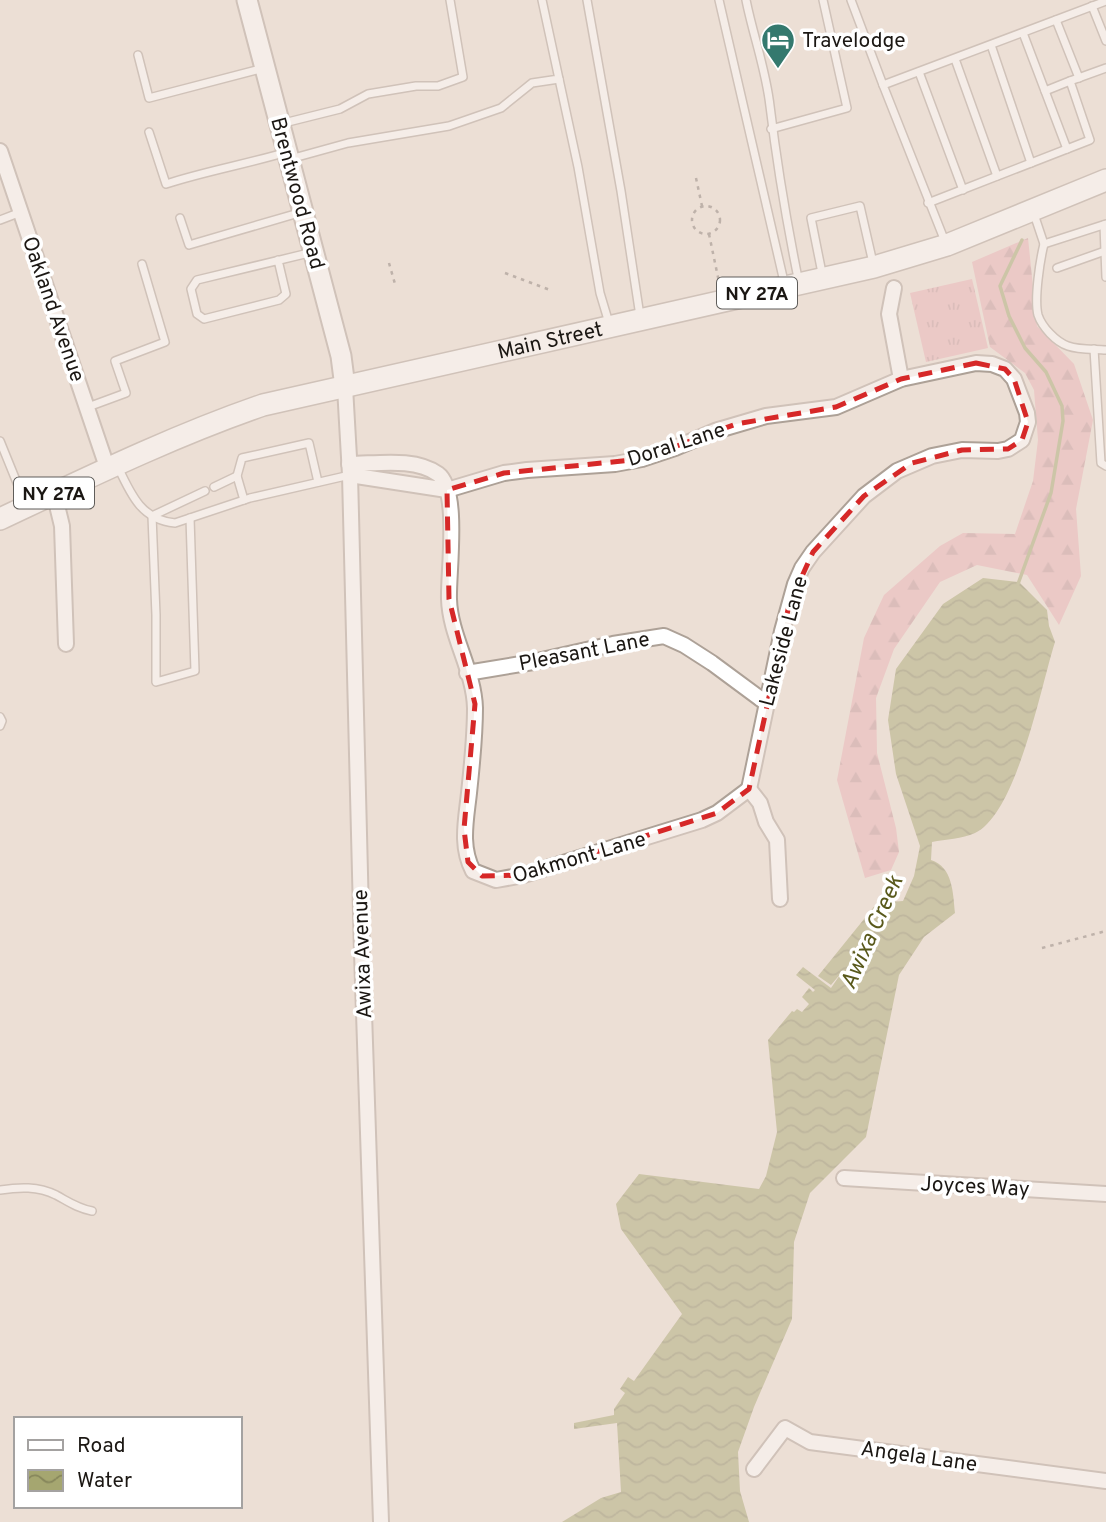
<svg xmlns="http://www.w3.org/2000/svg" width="1106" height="1522" viewBox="0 0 1106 1522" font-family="Overpass,sans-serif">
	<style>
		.forest { fill: url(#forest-firs) }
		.park { fill: url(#park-tufts) }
		.water { fill: url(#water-waves) }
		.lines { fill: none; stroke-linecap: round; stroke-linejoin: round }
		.stream { stroke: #a5a670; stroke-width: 3.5 }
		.lane-casing { stroke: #ada197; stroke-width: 10 }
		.street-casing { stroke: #ada197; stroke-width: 18 }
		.secondary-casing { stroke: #ada197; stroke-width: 23 }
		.primary-casing { stroke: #ada197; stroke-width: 24 }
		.path { stroke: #857c75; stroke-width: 2.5; stroke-dasharray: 3.5 5; stroke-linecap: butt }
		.lane { stroke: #fff; stroke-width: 7 }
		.street { stroke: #fff; stroke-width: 14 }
		.secondary { stroke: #fff; stroke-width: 19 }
		.primary { stroke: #fff; stroke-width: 21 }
		.marked { fill: none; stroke: #d62828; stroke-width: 5; stroke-dasharray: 14 9; stroke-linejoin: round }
		.labels { text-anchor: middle; stroke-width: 7; stroke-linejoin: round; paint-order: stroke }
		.shield { fill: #fff; stroke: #5f5d5a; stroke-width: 2 }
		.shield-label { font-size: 19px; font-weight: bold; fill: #1b1713 }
		.poi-label { font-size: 21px; fill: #1b1713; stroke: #fff; text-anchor: start }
		.street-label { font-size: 21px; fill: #1b1713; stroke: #fff }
		.water-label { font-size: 23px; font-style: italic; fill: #59591b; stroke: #fff }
	</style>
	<defs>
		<pattern id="forest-firs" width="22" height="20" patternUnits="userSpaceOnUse" patternTransform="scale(1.75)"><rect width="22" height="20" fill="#e8afb4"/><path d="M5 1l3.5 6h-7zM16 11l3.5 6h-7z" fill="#c6969a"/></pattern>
		<pattern id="park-tufts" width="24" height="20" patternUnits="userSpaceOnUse" patternTransform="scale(1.75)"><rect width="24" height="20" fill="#e8afb4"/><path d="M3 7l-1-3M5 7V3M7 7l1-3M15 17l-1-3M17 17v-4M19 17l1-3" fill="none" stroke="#c6969a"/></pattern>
		<pattern id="water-waves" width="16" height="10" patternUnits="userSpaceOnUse" patternTransform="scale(1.75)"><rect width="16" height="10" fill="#a5a670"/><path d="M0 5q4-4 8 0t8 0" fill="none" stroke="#86865b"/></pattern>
	</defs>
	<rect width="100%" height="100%" fill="#ecdfd5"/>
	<path class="forest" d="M1028,238L1037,326L1074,364L1093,420L1076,509L1081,576L1059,625L1027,575L977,565L940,582L894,649L876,698L877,753L896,828L899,852L891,870L865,878L837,780L864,638L884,595L940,546L963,533L1015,534L1033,481L1038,440L1034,390L1025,373L990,347L972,262Z"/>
	<path class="park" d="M972,279L988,348L926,362L910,293Z"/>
	<path class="water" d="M983,578L1019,582L1047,610L1049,626L1055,642C1041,686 1017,813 975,833C962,839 946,839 932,842L931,860C953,867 953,893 955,913L924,937L899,975L866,1137L810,1193L794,1242L792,1319L754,1407L738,1452L740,1491L749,1522H562L601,1498L621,1492L617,1423L574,1429V1423L614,1415V1409L625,1393L620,1389L628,1377L634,1381L682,1314L621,1229L616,1204L639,1174L759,1189L766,1176L777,1132L768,1040L792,1011L794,1012L797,1009L802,1012L809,1004L802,997L809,988L813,992L815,990L796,975L803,967L831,988L842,972L831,985L818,976L877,903L903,901L914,876L920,846L896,774L888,720L896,669L943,604Z"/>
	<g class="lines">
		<path class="stream" d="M1018,584L1051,493L1063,421L1062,406L1046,372L1025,348L1009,316L1000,286L1022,240"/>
		<g class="lane-casing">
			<g id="lane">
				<path d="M587,0L621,191L640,316"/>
				<path d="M719,0L785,286"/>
				<path d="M746,0C753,35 766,70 770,106C777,165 787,224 799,283"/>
				<path d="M851,0L883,85"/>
				<path d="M1092,6L1106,41"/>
				<path d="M1056,20L1079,78"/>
				<path d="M1023,33L1067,149"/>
				<path d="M991,45L1031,163"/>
				<path d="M138,55L149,98L264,68"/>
				<path d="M955,59L997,176"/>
				<path d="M919,72L963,190"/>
				<path d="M559,79L578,167L600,293L609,323"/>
				<path d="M1045,91L1070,81"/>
				<path d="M280,124L340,109L368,94L416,86H438L463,77L450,0"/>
				<path d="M771,129L847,108L823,0"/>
				<path d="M149,132L166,184C206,171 247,164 287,152"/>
				<path d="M290,159L348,143L449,126L501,108L532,83L559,79L542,0"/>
				<path d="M928,203L1090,140L1070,81L1106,68"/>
				<path d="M1033,211L1044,244L1106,224"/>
				<path d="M180,218L189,245L302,212"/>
				<path d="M0,220L21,212"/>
				<path d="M1104,225L1106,277"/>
				<path d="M946,244L883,85L1106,1"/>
				<path d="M1044,244C1040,260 1034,299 1038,315C1042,327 1056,342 1068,346C1079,350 1094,349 1106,350"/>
				<path d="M278,260L286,294L279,300L204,319L197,314L191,289L197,280L313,252"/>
				<path d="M1057,268L1105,251"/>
				<path d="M823,278L811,218L860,206L873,263"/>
				<path d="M1094,349L1101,463L1106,466"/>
				<path d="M88,407L126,393L115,361L165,342L142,264"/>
				<path d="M0,441L26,505"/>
				<path d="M118,467C131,495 142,520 175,523L250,498L350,475"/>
				<path d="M214,487L237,476"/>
				<path d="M244,500L237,476L242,458L309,443L318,482"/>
				<path d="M190,518L195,671L156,682V615L152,516L205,491"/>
				<path d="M0,717L2,721L0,726"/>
				<path d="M0,1190C19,1187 38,1186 56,1195C69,1202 77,1208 92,1211"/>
			</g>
		</g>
		<g class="street-casing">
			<g id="street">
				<path d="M0,151L107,467"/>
				<path d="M894,288L889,314L901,379"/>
				<path d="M345,387L350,475L362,953L381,1522"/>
				<path d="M349,464C376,464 415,457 438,474C460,490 448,573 449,599C450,636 474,670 475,708C475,736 472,765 469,793C466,821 460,846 473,871L496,880L524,875L702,820L717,813L749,789"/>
				<path d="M350,475L447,490L504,473L527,470L615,464L642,459L675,448L715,431L766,416L836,407L901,379L976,363L992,364L1005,369L1014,379L1027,413L1028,422L1022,440L1008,449L998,451L962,450L932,456L897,471L864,496L813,552L802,568L795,584L782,631L749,789"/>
				<path d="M54,493L62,526L66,644"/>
				<path d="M467,673L533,662L613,644L664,636L684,645L712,663L766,703"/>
				<path d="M749,789L760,803L766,822L777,840L780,899"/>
				<path d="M844,1178L1106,1194"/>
				<path d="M754,1469L785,1428L810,1442L1106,1481"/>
			</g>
		</g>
		<g class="secondary-casing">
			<path id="secondary" d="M247,0L341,356L345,387"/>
		</g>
		<g class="primary-casing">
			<g id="primary">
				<path id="s1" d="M0,519C87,478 173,436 263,405L874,267L947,245L1106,180"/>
			</g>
		</g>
		<g class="path">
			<path d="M696,178L702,206"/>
			<circle cx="706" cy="220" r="14"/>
			<path d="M709,234L719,282"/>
			<path d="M389,263L395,284"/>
			<path d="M505,273L550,290"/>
			<path d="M1042,948L1106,931"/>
		</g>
		<use href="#lane" class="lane"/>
		<use href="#street" class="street"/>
		<use href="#secondary" class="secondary"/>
		<use href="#primary" class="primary"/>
	</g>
	<path d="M0 0H1106V1522H0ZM976,363L1005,369L1014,379L1028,422L1022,440L1008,449L962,450L912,463L864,496L813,552L789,605L749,789L717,813L524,875L482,876L468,862L464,829L475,704L449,599L447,490L504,473L642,459L736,424L836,407L901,379Z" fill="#ecdfd5" fill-opacity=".55" fill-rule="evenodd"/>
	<path class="marked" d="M976,363L1005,369L1014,379L1028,422L1022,440L1008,449L962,450L912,463L864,496L813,552L789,605L749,789L717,813L524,875L482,876L468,862L464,829L475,704L449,599L447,490L504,473L642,459L736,424L836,407L901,379Z"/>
	<defs>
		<g id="hotel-pin" transform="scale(1.75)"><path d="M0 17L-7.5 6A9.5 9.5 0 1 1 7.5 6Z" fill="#34796e" stroke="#fff"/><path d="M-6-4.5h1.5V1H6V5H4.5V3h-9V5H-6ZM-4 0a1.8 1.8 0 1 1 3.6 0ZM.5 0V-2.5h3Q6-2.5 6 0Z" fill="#fff"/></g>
	</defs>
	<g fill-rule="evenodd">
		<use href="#hotel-pin" x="778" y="40"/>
	</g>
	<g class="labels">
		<g class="shield">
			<rect x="717" y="277.5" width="80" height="31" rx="5"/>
			<rect x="14" y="477.5" width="80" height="31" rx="5"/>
		</g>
		<g class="shield-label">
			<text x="757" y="300">NY 27A</text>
			<text x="54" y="500">NY 27A</text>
		</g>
		<g class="poi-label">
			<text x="802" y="47">Travelodge</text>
		</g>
		<g class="street-label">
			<text transform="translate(298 193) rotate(75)" y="7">Brentwood Road</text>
			<text transform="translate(54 309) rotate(71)" y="7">Oakland Avenue</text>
			<text dy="7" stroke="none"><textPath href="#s1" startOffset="581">Main Street</textPath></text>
			<text transform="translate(676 444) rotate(-18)" y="7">Doral Lane</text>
			<text transform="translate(783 641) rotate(-75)" y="7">Lakeside Lane</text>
			<text transform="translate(584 651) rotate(-11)" y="7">Pleasant Lane</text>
			<text transform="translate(579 857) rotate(-16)" y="7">Oakmont Lane</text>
			<text transform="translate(362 954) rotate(-92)" y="7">Awixa Avenue</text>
			<text transform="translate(975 1186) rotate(3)" y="7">Joyces Way</text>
			<text transform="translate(919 1456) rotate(8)" y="7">Angela Lane</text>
		</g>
		<g class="water-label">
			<text transform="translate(871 932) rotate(-66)" y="8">Awixa Creek</text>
		</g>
	</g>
	<rect x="14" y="1417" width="228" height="91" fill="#ffffff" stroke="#a4a2a1" stroke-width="2"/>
	<rect x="28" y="1440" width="35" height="10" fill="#ffffff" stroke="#a4a2a1" stroke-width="2"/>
	<text x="77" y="1452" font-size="21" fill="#1b1713">Road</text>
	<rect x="28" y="1470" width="35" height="21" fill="url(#water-waves)" stroke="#a4a2a1" stroke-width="2"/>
	<text x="77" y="1487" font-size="21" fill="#1b1713">Water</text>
</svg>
